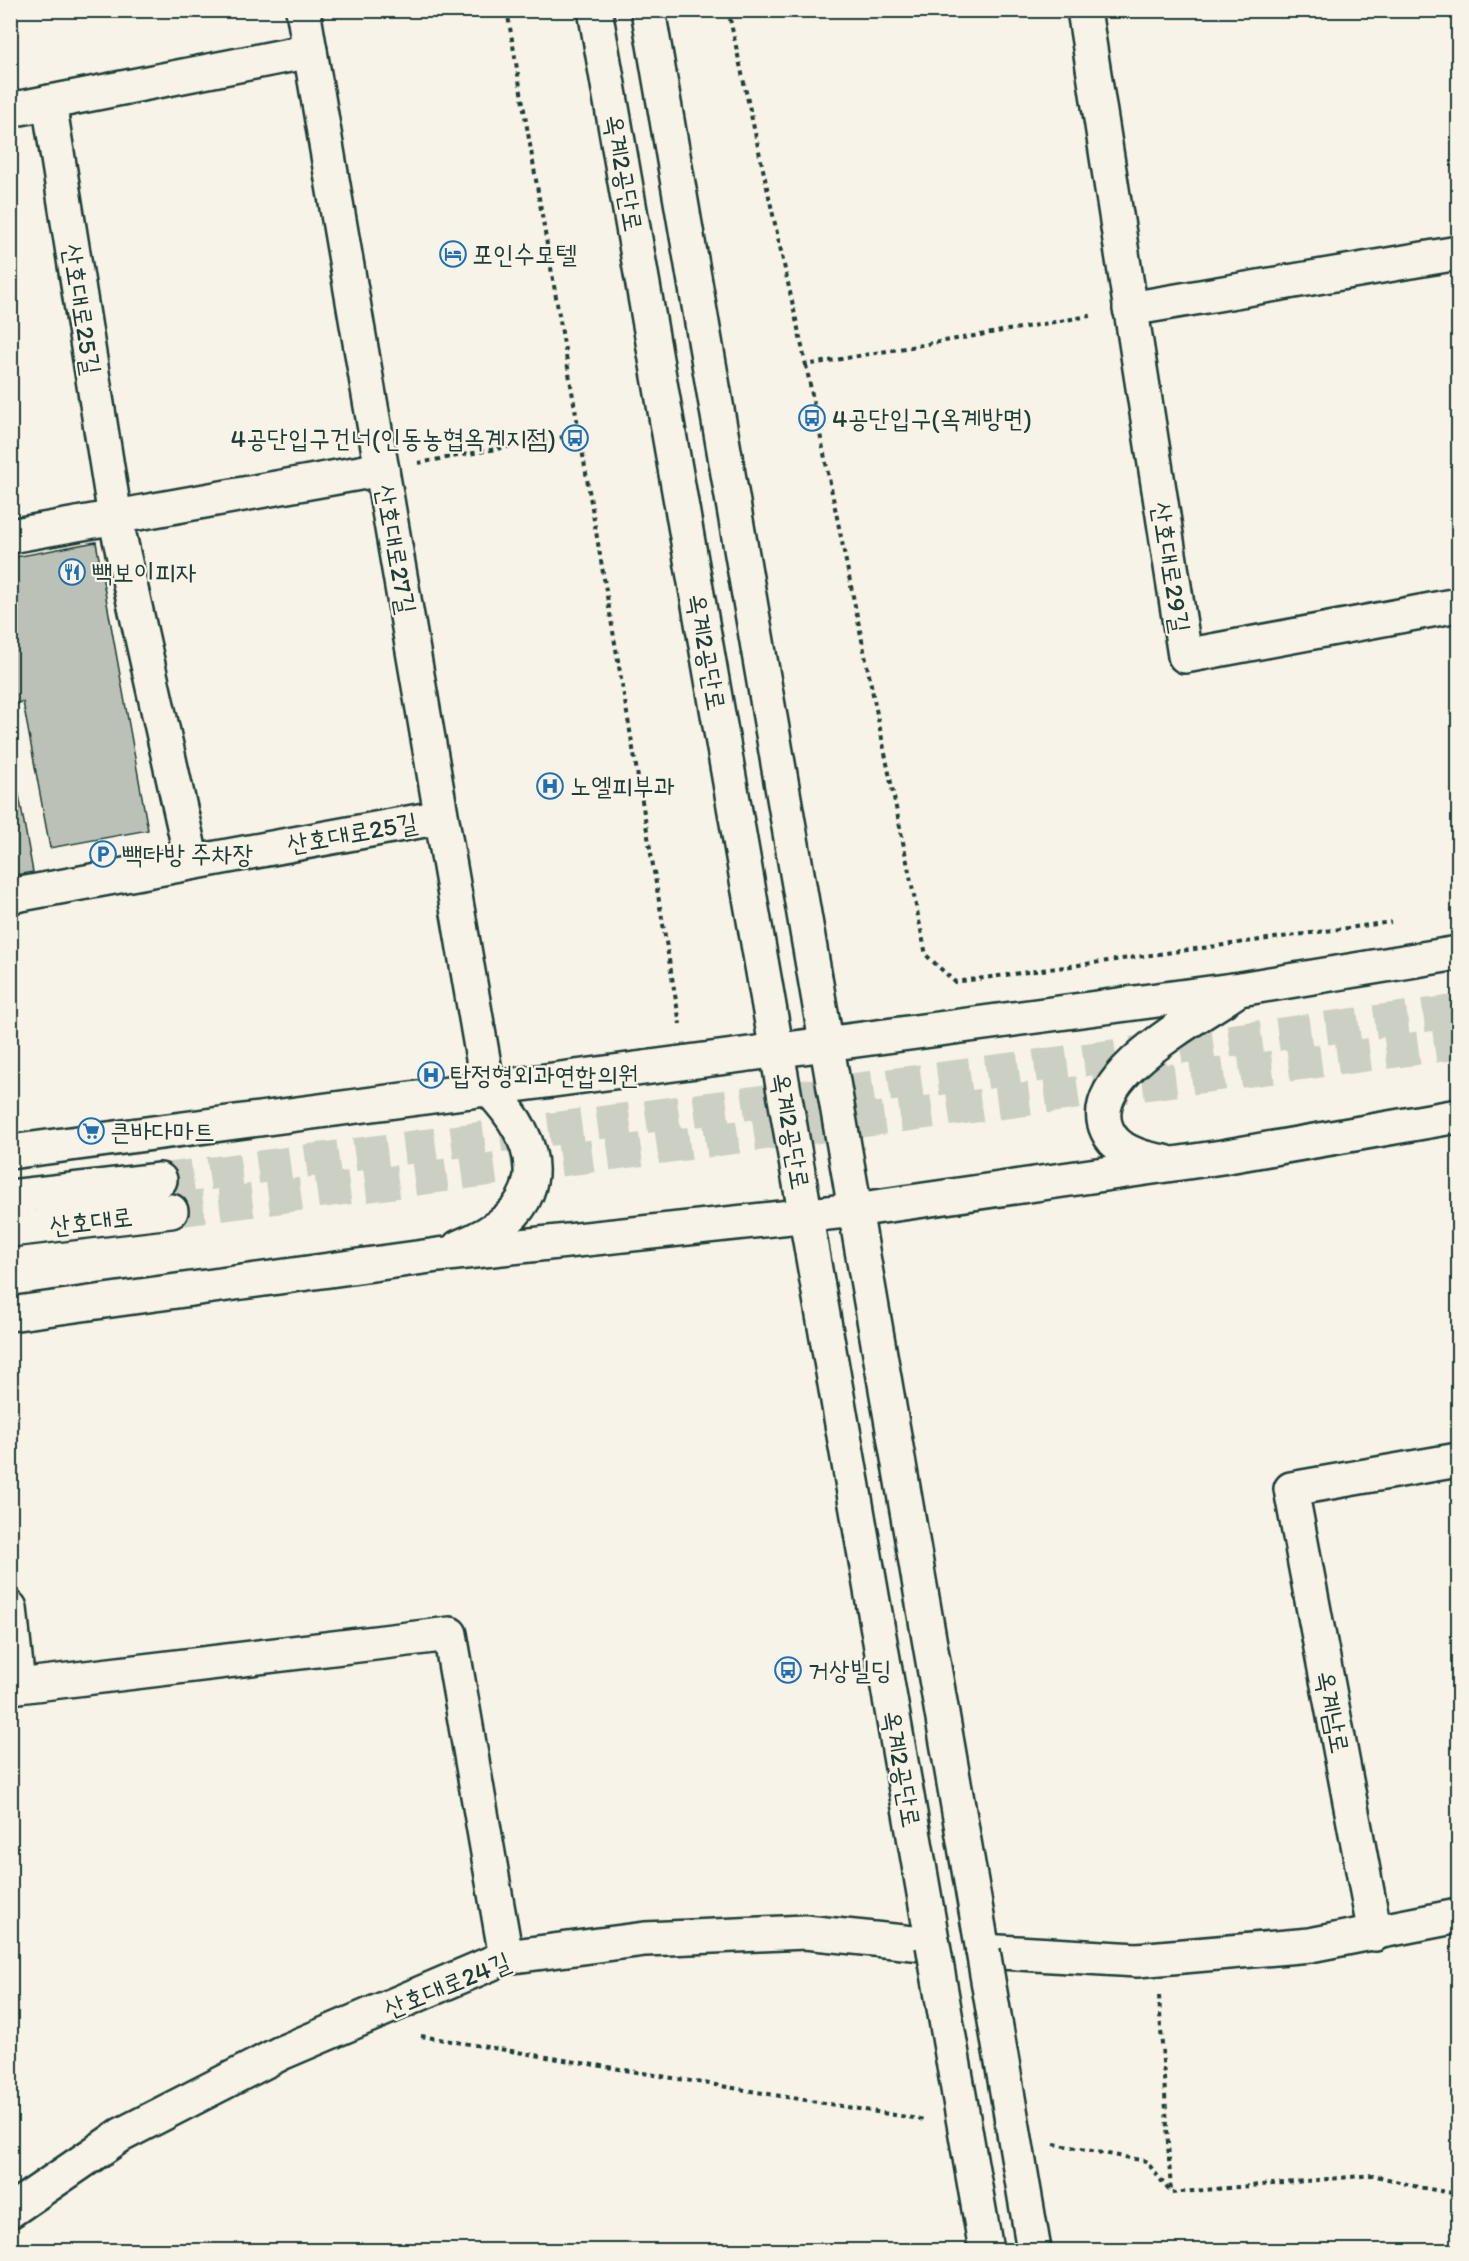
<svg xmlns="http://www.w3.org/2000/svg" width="1469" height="2261" viewBox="0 0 1469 2261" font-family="Itim,'Poor Story',sans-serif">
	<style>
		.building { fill: #bbc1b6; stroke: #1f3d34; stroke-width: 1.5 }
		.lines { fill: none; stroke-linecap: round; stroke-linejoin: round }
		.secondary-tunnel { stroke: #cccfc4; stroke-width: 33; stroke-dasharray: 33 16; stroke-linecap: butt }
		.street-casing { stroke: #1f3d34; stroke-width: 38 }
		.secondary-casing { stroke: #1f3d34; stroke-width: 38 }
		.primary-casing { stroke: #1f3d34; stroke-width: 38 }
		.path { stroke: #1f3d34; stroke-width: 4; stroke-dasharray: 4.5 4.5; stroke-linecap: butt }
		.street { stroke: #f7f3e8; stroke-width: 33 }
		.secondary { stroke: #f7f3e8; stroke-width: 33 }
		.primary { stroke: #f7f3e8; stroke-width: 33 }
		.primary-bridge-casing { stroke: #1f3d34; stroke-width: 38; stroke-linecap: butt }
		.primary-bridge { stroke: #f7f3e8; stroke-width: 33 }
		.labels { text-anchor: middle; stroke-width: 4.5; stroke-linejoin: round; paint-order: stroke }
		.street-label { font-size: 26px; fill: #1f3d34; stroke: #f7f3e8 }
		.poi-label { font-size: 26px; fill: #1f3d34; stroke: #f7f3e8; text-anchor: start }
	</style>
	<rect width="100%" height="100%" fill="#f7f3e8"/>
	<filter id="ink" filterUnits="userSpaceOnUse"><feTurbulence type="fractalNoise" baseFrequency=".0167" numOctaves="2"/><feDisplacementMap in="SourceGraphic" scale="12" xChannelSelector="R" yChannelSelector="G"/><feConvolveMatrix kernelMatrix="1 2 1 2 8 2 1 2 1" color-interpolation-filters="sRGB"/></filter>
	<g filter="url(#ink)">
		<g class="building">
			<path d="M96,542L148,830L50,848L23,702L10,704V558Z"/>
			<path d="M10,746L33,872L10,876Z"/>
		</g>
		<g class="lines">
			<g class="secondary-tunnel">
				<path d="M160,1180L1458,1011"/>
				<path d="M171,1211L1458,1043"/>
			</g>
			<g class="street-casing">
				<g id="street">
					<path d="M303,10L488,1088"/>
					<path d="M1084,10L1185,656L1458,605"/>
					<path d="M49,102L115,517L192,862"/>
					<path d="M10,110L310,51"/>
					<path d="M1130,309L1458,253"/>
					<path d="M10,536L382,469"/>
					<path d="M10,896L441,817"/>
					<path d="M10,1608L18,1686"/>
					<path d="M10,1687L450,1634L506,1957"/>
					<path d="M1375,1934L1291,1489L1458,1460"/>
					<path d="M983,1951L1137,1960L1310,1945L1458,1916"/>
					<path d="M10,2211L121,2135L281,2053L506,1957L645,1939L805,1932L933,1945"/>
				</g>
			</g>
			<g class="secondary-casing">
				<g id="secondary">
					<path d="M10,1152L1240,989L1458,953"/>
					<path d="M1165,1162C1144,1159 1116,1152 1107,1130C1083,1077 1197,1018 1233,993"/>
					<path d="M10,1197L160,1180"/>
					<path d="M10,1230L171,1211"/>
					<path d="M459,1247C548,1212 551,1153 488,1088"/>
					<path d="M10,1314L438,1255L855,1210L1222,1157L1458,1116"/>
				</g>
			</g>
			<g class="primary-casing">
				<g id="primary">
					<path d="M595,10L933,1945"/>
					<path d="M648,10L983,1951"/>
				</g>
			</g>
			<g class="path">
				<path d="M507,10L680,1024"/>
				<path d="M728,10L806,365L1095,315"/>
				<path d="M806,365L926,955L955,982L1391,922"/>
				<path d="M418,463L580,434"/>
				<path d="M1159,1996L1171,2192"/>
				<path d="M421,2036L925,2120"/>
				<path d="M1054,2144L1146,2161L1171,2193L1373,2175L1418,2187L1458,2194"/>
			</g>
			<use href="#street" class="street"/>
			<use href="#secondary" class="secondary"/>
			<use href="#primary" class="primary"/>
			<g class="primary-bridge-casing">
				<g id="primary-bridge">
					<path d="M933,1945L986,2250"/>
					<path d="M983,1951L1034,2250"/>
				</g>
			</g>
			<use href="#primary-bridge" class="primary-bridge"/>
		</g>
	</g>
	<defs>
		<g id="hotel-ring" transform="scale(1.35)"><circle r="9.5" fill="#f7f3e8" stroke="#1f6fb2" stroke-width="1.5"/><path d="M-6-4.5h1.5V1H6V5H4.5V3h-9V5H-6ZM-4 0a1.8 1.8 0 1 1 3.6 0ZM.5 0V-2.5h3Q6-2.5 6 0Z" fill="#1f6fb2"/></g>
		<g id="bus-ring" transform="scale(1.35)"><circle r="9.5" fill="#f7f3e8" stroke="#1f6fb2" stroke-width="1.5"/><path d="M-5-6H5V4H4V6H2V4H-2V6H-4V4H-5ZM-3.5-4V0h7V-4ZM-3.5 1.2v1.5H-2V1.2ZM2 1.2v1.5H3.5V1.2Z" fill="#1f6fb2"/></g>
		<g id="restaurant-ring" transform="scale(1.35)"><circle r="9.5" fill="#f7f3e8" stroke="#1f6fb2" stroke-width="1.5"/><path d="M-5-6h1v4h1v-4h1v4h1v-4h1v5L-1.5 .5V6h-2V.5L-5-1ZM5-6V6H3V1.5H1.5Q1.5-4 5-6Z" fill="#1f6fb2"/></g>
		<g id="hospital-ring" transform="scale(1.35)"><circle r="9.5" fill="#f7f3e8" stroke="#1f6fb2" stroke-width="1.5"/><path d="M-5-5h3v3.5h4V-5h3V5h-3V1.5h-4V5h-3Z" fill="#1f6fb2"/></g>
		<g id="parking-ring" transform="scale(1.35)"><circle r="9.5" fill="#f7f3e8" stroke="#1f6fb2" stroke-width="1.5"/><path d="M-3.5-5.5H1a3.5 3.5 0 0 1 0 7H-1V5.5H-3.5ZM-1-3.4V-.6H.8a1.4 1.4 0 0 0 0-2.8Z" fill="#1f6fb2"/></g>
		<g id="supermarket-ring" transform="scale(1.35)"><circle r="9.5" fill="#f7f3e8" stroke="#1f6fb2" stroke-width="1.5"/><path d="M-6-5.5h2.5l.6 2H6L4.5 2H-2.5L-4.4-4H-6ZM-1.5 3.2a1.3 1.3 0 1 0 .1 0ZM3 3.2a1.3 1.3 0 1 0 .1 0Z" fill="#1f6fb2"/></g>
	</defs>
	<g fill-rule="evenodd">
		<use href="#hotel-ring" x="453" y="254"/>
		<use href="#bus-ring" x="812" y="418"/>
		<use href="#bus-ring" x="575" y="438"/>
		<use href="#restaurant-ring" x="72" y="572"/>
		<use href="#hospital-ring" x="550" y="786"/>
		<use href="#parking-ring" x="103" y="854"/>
		<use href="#hospital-ring" x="431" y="1075"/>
		<use href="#supermarket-ring" x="91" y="1131"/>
		<use href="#bus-ring" x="788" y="1670"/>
	</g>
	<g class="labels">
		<g class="street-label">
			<text transform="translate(624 173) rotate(80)" y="9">옥계2공단로</text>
			<text transform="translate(82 309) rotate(81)" y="9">산호대로25길</text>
			<text transform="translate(396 549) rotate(80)" y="9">산호대로27길</text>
			<text transform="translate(1171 567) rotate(81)" y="9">산호대로29길</text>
			<text transform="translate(707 652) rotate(80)" y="9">옥계2공단로</text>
			<text transform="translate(352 833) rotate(-10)" y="9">산호대로25길</text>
			<text transform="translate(791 1131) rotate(80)" y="9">옥계2공단로</text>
			<text transform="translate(91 1221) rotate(-7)" y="9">산호대로</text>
			<text transform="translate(1333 1712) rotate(79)" y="9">옥계남로</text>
			<text transform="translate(902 1769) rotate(80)" y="9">옥계2공단로</text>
			<text transform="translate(447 1985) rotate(-22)" y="9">산호대로24길</text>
		</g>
		<g class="poi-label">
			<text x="472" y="263">포인수모텔</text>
			<text x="832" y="427">4공단입구(옥계방면)</text>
			<text x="556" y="447" text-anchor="end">4공단입구건너(인동농협옥계지점)</text>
			<text x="92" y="581">빽보이피자</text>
			<text x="570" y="795">노엘피부과</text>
			<text x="122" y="863">빽다방 주차장</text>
			<text x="450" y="1084">탑정형외과연합의원</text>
			<text x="110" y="1140">큰바다마트</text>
			<text x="808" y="1679">거상빌딩</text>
		</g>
	</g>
	<rect width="1469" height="2261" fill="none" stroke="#f7f3e8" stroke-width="36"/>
	<rect x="18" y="18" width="1433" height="2225" fill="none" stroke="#1f3d34" stroke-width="2" filter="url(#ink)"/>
</svg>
